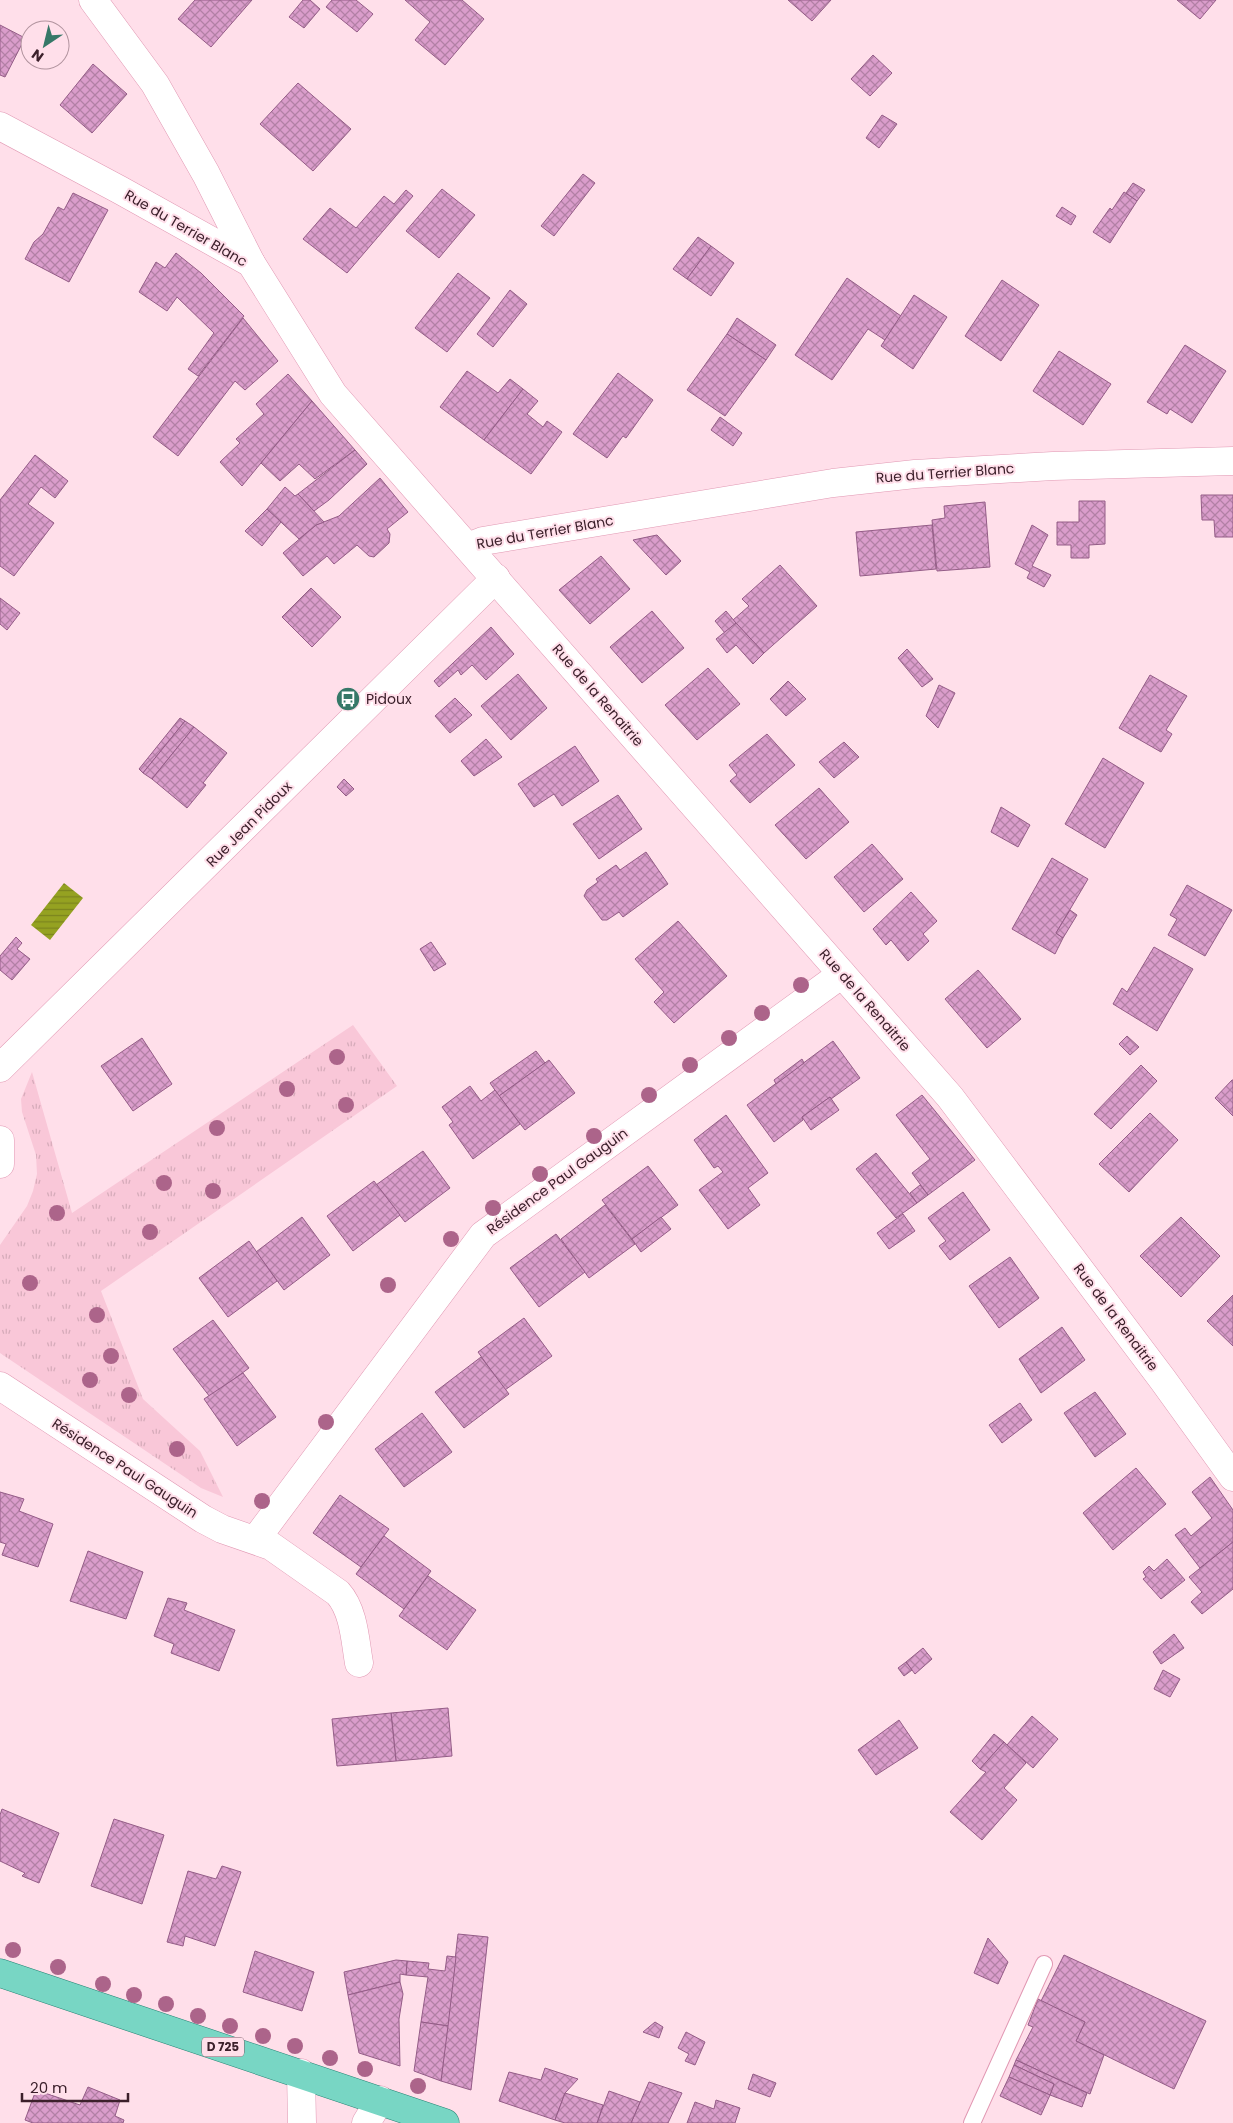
<svg xmlns="http://www.w3.org/2000/svg" width="1233" height="2123" viewBox="0 0 1233 2123" font-family="Poppins,sans-serif">
	<style>
		.grass { fill: url(#grass-tufts) }
		.water { fill: url(#water-rules) }
		.building { fill: url(#building-cross-hatch); stroke: #945c87 }
		.lines { fill: none; stroke-linecap: round; stroke-linejoin: round }
		.service-casing { stroke: #e198b3; stroke-width: 18 }
		.minor-casing { stroke: #e198b3; stroke-width: 29 }
		.primary-casing { stroke: #288475; stroke-width: 29 }
		.service { stroke: #fff; stroke-width: 16 }
		.minor { stroke: #fff; stroke-width: 28 }
		.primary { stroke: #78d6c4; stroke-width: 28 }
		.tree { fill: #ac648a }
		.labels { text-anchor: middle; stroke-width: 4; stroke-linejoin: round; paint-order: stroke }
		.shield { fill: #ffdfea; stroke: #765964; stroke-width: 1 }
		.shield-label { font-size: 12px; font-weight: bold; fill: #3c202b }
		.street-label { font-size: 14px; fill: #3c202b; stroke: #ffdfea }
		.poi-label { font-size: 14px; fill: #3c202b; stroke: #ffdfea; text-anchor: start }
	</style>
	<defs>
		<pattern id="grass-tufts" width="24" height="20" patternUnits="userSpaceOnUse" patternTransform="scale(1.25)"><rect width="24" height="20" fill="#f9c7d8"/><path d="M3 7l-1-3M5 7V3M7 7l1-3M15 17l-1-3M17 17v-4M19 17l1-3" fill="none" stroke="#d6abba"/></pattern>
		<pattern id="water-rules" width="6" height="5" patternUnits="userSpaceOnUse" patternTransform="scale(1.25)"><rect width="6" height="5" fill="#95a221"/><path d="M0 2.5h6" fill="none" stroke="#7b841d"/></pattern>
		<pattern id="building-cross-hatch" width="8" height="8" patternUnits="userSpaceOnUse" patternTransform="scale(1.25)"><rect width="8" height="8" fill="#da9dcb"/><path d="M0 0l8 8M0 8l8-8" fill="none" stroke="#b280a5"/></pattern>
	</defs>
	<rect width="100%" height="100%" fill="#ffdfea"/>
	<path class="grass" d="M353,1025L397,1086L101,1291L143,1399L200,1451L223,1497L201,1488L0,1353V1245L27,1206L33,1191L37,1174L36,1155L22,1112L21,1099L32,1072L72,1213Z"/>
	<path class="water" d="M64,883L83,898L50,940L31,925Z"/>
	<g class="building">
		<path d="M195,0H252L211,47L178,19Z"/>
		<path d="M303,0H310L320,9L304,28L289,17Z"/>
		<path d="M332,0H356L373,14L357,32L326,7Z"/>
		<path d="M405,0H462L484,19L445,65L415,40L430,22Z"/>
		<path d="M788,0H831L812,21Z"/>
		<path d="M1177,0H1216L1200,19Z"/>
		<path d="M0,25L25,38L5,77L0,75Z"/>
		<path d="M873,55L892,73L870,96L851,79Z"/>
		<path d="M93,64L127,94L92,133L60,105Z"/>
		<path d="M298,83L351,129L313,171L260,124Z"/>
		<path d="M882,115L897,124L879,148L866,138Z"/>
		<path d="M583,174L595,183L554,236L541,226Z"/>
		<path d="M1133,183L1145,190L1137,201L1126,193Z"/>
		<path d="M442,189L475,215L439,258L406,231Z"/>
		<path d="M406,190L413,196L347,273L303,239L330,208L356,228L384,196L394,204Z"/>
		<path d="M1124,192L1137,201L1110,243L1093,232L1110,208L1112,210Z"/>
		<path d="M73,193L108,210L69,282L25,259L34,242L43,234L58,207L64,210Z"/>
		<path d="M1062,207L1076,216L1071,225L1056,216Z"/>
		<path d="M698,237L711,246L687,279L673,269Z"/>
		<path d="M711,246L734,263L711,296L687,279Z"/>
		<path d="M176,253L201,273L244,316L198,376L188,369L214,333L177,297L167,311L139,292L156,262L165,268Z"/>
		<path d="M458,273L490,298L447,352L415,328Z"/>
		<path d="M847,278L901,316L885,340L868,329L832,380L795,355Z"/>
		<path d="M1002,280L1039,305L1001,361L965,336Z"/>
		<path d="M510,290L527,304L493,347L477,334Z"/>
		<path d="M914,295L947,317L913,369L881,346Z"/>
		<path d="M243,318L278,361L245,390L235,381L178,456L153,437Z"/>
		<path d="M737,318L776,345L766,360L727,334Z"/>
		<path d="M727,334L766,360L725,416L687,390Z"/>
		<path d="M1185,345L1226,371L1192,423L1170,409L1167,414L1147,402Z"/>
		<path d="M1059,351L1111,384L1083,425L1033,391Z"/>
		<path d="M467,371L498,393L510,379L523,389L484,440L440,407Z"/>
		<path d="M618,373L653,400L626,438L623,436L607,458L573,434Z"/>
		<path d="M288,374L312,401L242,486L220,462L240,443L236,439L264,414L256,404Z"/>
		<path d="M523,389L538,401L527,414L543,427L547,421L562,432L531,474L484,440Z"/>
		<path d="M312,401L355,450L315,479L299,464L280,481L261,463Z"/>
		<path d="M720,417L742,433L733,446L711,430Z"/>
		<path d="M355,450L367,464L329,500L314,511L298,494Z"/>
		<path d="M35,455L68,481L55,498L41,487L28,504L54,523L14,576L0,566V500Z"/>
		<path d="M380,478L408,512L387,529L390,534L389,543L374,557L369,556L357,545L334,564L327,556L303,576L283,553L316,525L339,516Z"/>
		<path d="M285,487L295,496L298,494L324,522L316,525L299,539L267,509Z"/>
		<path d="M1201,495H1233V537H1215L1214,520H1202Z"/>
		<path d="M1079,501H1105V544L1089,545V558H1071V545H1057V522H1079Z"/>
		<path d="M985,502L990,567L937,571L932,520L945,518L944,506Z"/>
		<path d="M267,509L281,522L262,546L245,531Z"/>
		<path d="M932,525L936,569L860,576L856,532Z"/>
		<path d="M1032,525L1048,535L1032,566L1051,575L1044,587L1027,578L1030,572L1015,564Z"/>
		<path d="M657,535L681,561L666,575L633,540Z"/>
		<path d="M601,556L630,589L590,624L559,590Z"/>
		<path d="M780,565L817,606L764,653L733,620L749,606L742,599Z"/>
		<path d="M311,588L341,617L312,647L282,617Z"/>
		<path d="M0,598L20,613L7,630L0,624Z"/>
		<path d="M652,611L684,648L642,683L610,647Z"/>
		<path d="M726,611L736,623L725,633L715,621Z"/>
		<path d="M736,623L764,653L753,664L736,645L727,653L716,639Z"/>
		<path d="M491,627L514,654L486,680L472,665L461,675L458,670L439,687L434,681Z"/>
		<path d="M907,649L933,679L922,687L898,658Z"/>
		<path d="M708,668L740,704L697,740L665,705Z"/>
		<path d="M518,674L547,708L511,740L481,706Z"/>
		<path d="M1150,675L1187,696L1166,730L1172,734L1161,752L1119,728Z"/>
		<path d="M788,681L806,699L786,716L770,699Z"/>
		<path d="M939,685L955,693L938,728L926,716Z"/>
		<path d="M455,698L472,715L450,733L435,716Z"/>
		<path d="M180,718L185,721L143,773L139,769Z"/>
		<path d="M185,721L194,727L152,779L143,773Z"/>
		<path d="M194,727L227,753L203,783L206,785L187,808L152,779Z"/>
		<path d="M767,734L795,765L750,803L730,781L737,775L729,765Z"/>
		<path d="M486,739L502,757L474,776L461,761Z"/>
		<path d="M844,742L859,757L834,778L819,762Z"/>
		<path d="M575,746L599,781L562,806L554,794L534,807L518,784Z"/>
		<path d="M1103,758L1144,783L1105,848L1065,824Z"/>
		<path d="M344,779L354,789L346,796L337,787Z"/>
		<path d="M819,788L849,822L806,859L775,825Z"/>
		<path d="M618,795L642,829L599,859L573,824Z"/>
		<path d="M1001,807L1030,825L1018,847L991,832Z"/>
		<path d="M872,844L903,879L864,912L834,877Z"/>
		<path d="M646,852L668,884L623,917L619,912L607,920H602L584,896L587,890L598,882L596,879L616,865L620,870Z"/>
		<path d="M1052,858L1088,879L1056,933L1063,938L1055,954L1012,929Z"/>
		<path d="M1187,885L1232,910L1205,956L1168,935L1177,919L1170,915Z"/>
		<path d="M911,892L937,921L923,934L929,941L908,961L891,940L886,945L873,929Z"/>
		<path d="M1070,910L1077,915L1063,938L1056,933Z"/>
		<path d="M678,921L727,976L674,1023L654,1002L664,992L635,959Z"/>
		<path d="M16,937L22,943L17,949L30,959L12,980L0,970V956Z"/>
		<path d="M431,942L446,964L434,971L420,949Z"/>
		<path d="M1154,947L1193,969L1157,1031L1113,1004L1122,988L1127,992Z"/>
		<path d="M978,970L1021,1019L987,1048L945,999Z"/>
		<path d="M1127,1036L1139,1047L1130,1055L1119,1044Z"/>
		<path d="M142,1038L172,1084L133,1111L101,1066Z"/>
		<path d="M833,1041L860,1078L831,1099L830,1097L802,1117L803,1120L774,1142L747,1105Z"/>
		<path d="M536,1051L545,1063L499,1096L490,1083Z"/>
		<path d="M802,1059L804,1063L776,1084L774,1080Z"/>
		<path d="M549,1060L575,1093L525,1130L499,1096Z"/>
		<path d="M1141,1065L1157,1081L1111,1129L1094,1114Z"/>
		<path d="M1232,1080H1233V1116L1215,1098Z"/>
		<path d="M470,1086L481,1101L495,1090L520,1124L473,1159L449,1125L453,1122L442,1107Z"/>
		<path d="M922,1095L975,1160L928,1195L912,1173L930,1159L896,1115Z"/>
		<path d="M830,1097L839,1110L811,1130L802,1117Z"/>
		<path d="M1150,1113L1178,1140L1129,1192L1099,1164Z"/>
		<path d="M726,1115L768,1173L748,1188L760,1205L728,1229L699,1190L723,1172L718,1166L714,1168L694,1140Z"/>
		<path d="M423,1151L450,1188L405,1222L376,1185Z"/>
		<path d="M876,1153L917,1203L896,1218L856,1169Z"/>
		<path d="M648,1166L678,1205L632,1239L602,1200Z"/>
		<path d="M374,1181L400,1215L353,1251L327,1216Z"/>
		<path d="M920,1185L928,1195L917,1203L910,1193Z"/>
		<path d="M963,1192L990,1230L950,1260L939,1246L946,1241L928,1218Z"/>
		<path d="M605,1205L635,1244L589,1278L561,1239Z"/>
		<path d="M903,1214L915,1231L889,1249L877,1233Z"/>
		<path d="M302,1217L330,1255L284,1290L256,1252Z"/>
		<path d="M661,1217L671,1229L641,1252L632,1239Z"/>
		<path d="M1181,1217L1220,1256L1181,1297L1140,1256Z"/>
		<path d="M556,1234L585,1272L539,1307L510,1268Z"/>
		<path d="M249,1241L277,1281L228,1317L199,1278Z"/>
		<path d="M1010,1257L1039,1298L999,1328L969,1286Z"/>
		<path d="M1233,1295V1346L1207,1321Z"/>
		<path d="M524,1318L552,1356L505,1390L478,1352Z"/>
		<path d="M213,1320L249,1368L210,1397L173,1349Z"/>
		<path d="M1062,1327L1085,1360L1041,1393L1019,1359Z"/>
		<path d="M481,1357L509,1394L464,1428L435,1392Z"/>
		<path d="M243,1373L276,1417L237,1446L204,1399Z"/>
		<path d="M1095,1392L1126,1434L1095,1457L1064,1413Z"/>
		<path d="M1020,1403L1032,1420L1002,1443L989,1425Z"/>
		<path d="M422,1413L452,1452L404,1487L375,1449Z"/>
		<path d="M1136,1468L1166,1504L1113,1550L1083,1513Z"/>
		<path d="M1210,1477L1233,1510V1542L1200,1568L1175,1535L1185,1528L1191,1536L1212,1518L1192,1492Z"/>
		<path d="M0,1492L24,1499L19,1511L53,1524L38,1567L2,1555L6,1544L0,1542Z"/>
		<path d="M340,1495L389,1529L361,1567L313,1533Z"/>
		<path d="M384,1536L431,1571L404,1609L356,1574Z"/>
		<path d="M1233,1542V1589L1202,1614L1191,1602L1202,1592L1189,1577Z"/>
		<path d="M88,1551L143,1572L126,1619L70,1601Z"/>
		<path d="M1167,1559L1185,1580L1161,1599L1143,1579L1146,1577L1143,1572L1149,1566L1154,1571Z"/>
		<path d="M428,1576L476,1610L447,1650L399,1616Z"/>
		<path d="M168,1598L187,1603L184,1610L235,1630L219,1671L171,1653L174,1644L154,1636Z"/>
		<path d="M1174,1634L1184,1648L1161,1664L1153,1652Z"/>
		<path d="M923,1648L932,1659L915,1674L906,1662Z"/>
		<path d="M906,1662L912,1670L904,1676L898,1668Z"/>
		<path d="M1163,1670L1180,1679L1170,1697L1154,1689Z"/>
		<path d="M448,1708L452,1756L396,1761L391,1713Z"/>
		<path d="M391,1713L396,1761L337,1766L332,1719Z"/>
		<path d="M1032,1716L1058,1739L1033,1768L1007,1745Z"/>
		<path d="M899,1720L918,1748L876,1775L858,1750Z"/>
		<path d="M994,1734L1004,1742L980,1769L972,1761Z"/>
		<path d="M1004,1742L1026,1763L1004,1788L1017,1800L982,1840L950,1812L986,1772L980,1769Z"/>
		<path d="M2,1809L59,1833L39,1883L22,1876L25,1873L0,1861V1815Z"/>
		<path d="M114,1819L164,1835L142,1904L91,1886Z"/>
		<path d="M222,1866L241,1872L215,1946L185,1936L183,1946L167,1942L188,1871L216,1879Z"/>
		<path d="M458,1934L488,1937L471,2090L441,2081Z"/>
		<path d="M988,1938L1008,1962L998,1984L974,1973Z"/>
		<path d="M255,1951L314,1972L302,2011L243,1992Z"/>
		<path d="M1064,1955L1206,2021L1174,2089L1076,2041L1085,2022L1041,2001Z"/>
		<path d="M447,1956L456,1957L448,2026L421,2022L428,1977L406,1975L407,1961L429,1963L428,1969L445,1971Z"/>
		<path d="M396,1960L407,1961L406,1975L400,1974V1982L348,1995L344,1972Z"/>
		<path d="M400,1982L403,1994L399,2019L400,2066L359,2053L348,1995Z"/>
		<path d="M1038,1999L1085,2022L1076,2041L1104,2055L1090,2094L1016,2060L1033,2027L1028,2025Z"/>
		<path d="M421,2022L448,2026L441,2081L414,2071Z"/>
		<path d="M655,2022L663,2027L659,2038L643,2032Z"/>
		<path d="M686,2032L705,2042L695,2065L685,2061L689,2054L678,2048Z"/>
		<path d="M1016,2060L1087,2093L1082,2107L1050,2095L1054,2084L1014,2065Z"/>
		<path d="M1014,2065L1054,2084L1050,2095L1009,2077Z"/>
		<path d="M545,2068L578,2079L565,2093L555,2120L499,2101L509,2072L541,2080Z"/>
		<path d="M753,2074L776,2083L770,2097L748,2089Z"/>
		<path d="M1009,2077L1050,2095L1041,2115L1000,2096Z"/>
		<path d="M649,2082L682,2093L668,2123H631Z"/>
		<path d="M88,2087L120,2100L115,2116L124,2120L123,2123H33L25,2120L36,2090L80,2105Z"/>
		<path d="M609,2091L640,2102L631,2123H597Z"/>
		<path d="M565,2093L603,2105L597,2123H565L555,2120Z"/>
		<path d="M716,2100L740,2108L735,2123H687L695,2102L714,2109Z"/>
	</g>
	<g class="lines">
		<g class="service-casing">
			<path id="service" d="M972,2123L1044,1964"/>
		</g>
		<g class="minor-casing">
			<g id="minor">
				<path d="M93,0L155,84L206,174L251,263"/>
				<path d="M0,126L120,190L251,263L333,394L950,1097L1163,1380L1233,1477"/>
				<path d="M468,547L483,541L833,483L915,474L1053,466L1233,461"/>
				<path d="M0,1068L496,578"/>
				<path d="M0,1140V1164"/>
				<path d="M0,1386L203,1519L222,1529L271,1546L338,1593C354,1611 355,1640 359,1663"/>
				<path d="M256,1539L483,1235L842,974"/>
				<path d="M301,2073L302,2123"/>
				<path d="M366,2123L380,2100"/>
			</g>
		</g>
		<g class="primary-casing">
			<path id="primary" d="M0,1973L445,2123"/>
		</g>
		<use href="#service" class="service"/>
		<use href="#minor" class="minor"/>
		<use href="#primary" class="primary"/>
	</g>
	<g class="tree">
		<circle cx="801" cy="985" r="8"/>
		<circle cx="762" cy="1013" r="8"/>
		<circle cx="729" cy="1038" r="8"/>
		<circle cx="337" cy="1057" r="8"/>
		<circle cx="690" cy="1065" r="8"/>
		<circle cx="287" cy="1089" r="8"/>
		<circle cx="649" cy="1095" r="8"/>
		<circle cx="346" cy="1105" r="8"/>
		<circle cx="217" cy="1128" r="8"/>
		<circle cx="594" cy="1136" r="8"/>
		<circle cx="540" cy="1174" r="8"/>
		<circle cx="164" cy="1183" r="8"/>
		<circle cx="213" cy="1191" r="8"/>
		<circle cx="493" cy="1208" r="8"/>
		<circle cx="57" cy="1213" r="8"/>
		<circle cx="150" cy="1232" r="8"/>
		<circle cx="451" cy="1239" r="8"/>
		<circle cx="30" cy="1283" r="8"/>
		<circle cx="388" cy="1285" r="8"/>
		<circle cx="97" cy="1315" r="8"/>
		<circle cx="111" cy="1356" r="8"/>
		<circle cx="90" cy="1380" r="8"/>
		<circle cx="129" cy="1395" r="8"/>
		<circle cx="326" cy="1422" r="8"/>
		<circle cx="177" cy="1449" r="8"/>
		<circle cx="262" cy="1501" r="8"/>
		<circle cx="13" cy="1950" r="8"/>
		<circle cx="58" cy="1967" r="8"/>
		<circle cx="103" cy="1984" r="8"/>
		<circle cx="134" cy="1995" r="8"/>
		<circle cx="166" cy="2004" r="8"/>
		<circle cx="198" cy="2016" r="8"/>
		<circle cx="230" cy="2026" r="8"/>
		<circle cx="263" cy="2036" r="8"/>
		<circle cx="295" cy="2046" r="8"/>
		<circle cx="330" cy="2058" r="8"/>
		<circle cx="365" cy="2069" r="8"/>
		<circle cx="418" cy="2086" r="8"/>
	</g>
	<defs>
		<g id="bus-disc" transform="scale(1.25)"><circle r="9.5" fill="#367868" stroke="#ffdfea"/><path d="M-5-6H5V4H4V6H2V4H-2V6H-4V4H-5ZM-3.5-4V0h7V-4ZM-3.5 1.2v1.5H-2V1.2ZM2 1.2v1.5H3.5V1.2Z" fill="#fff"/></g>
	</defs>
	<g fill-rule="evenodd">
		<use href="#bus-disc" x="348" y="699"/>
	</g>
	<g class="labels">
		<rect class="shield" x="202" y="2037.5" width="42" height="19" rx="4"/>
		<g class="shield-label">
			<text x="223" y="2051">D 725</text>
		</g>
		<g class="street-label">
			<text transform="translate(186 228) rotate(30)" y="5">Rue du Terrier Blanc</text>
			<text transform="translate(945 473) rotate(-4)" y="5">Rue du Terrier Blanc</text>
			<text transform="translate(545 532) rotate(-10)" y="5">Rue du Terrier Blanc</text>
			<text transform="translate(598 695) rotate(49)" y="5">Rue de la Renaitrie</text>
			<text transform="translate(249 824) rotate(-45)" y="5">Rue Jean Pidoux</text>
			<text transform="translate(865 1000) rotate(49)" y="5">Rue de la Renaitrie</text>
			<text transform="translate(557 1181) rotate(-36)" y="5">Résidence Paul Gauguin</text>
			<text transform="translate(1116 1317) rotate(53)" y="5">Rue de la Renaitrie</text>
			<text transform="translate(125 1468) rotate(33)" y="5">Résidence Paul Gauguin</text>
		</g>
		<g class="poi-label">
			<text x="366" y="704">Pidoux</text>
		</g>
	</g>
	<g transform="translate(45 45) rotate(215)"><circle r="24" fill="#ffdfea" stroke="#b1939e"/>
	<path d="M0-4L9 19L0 12L-9 19Z" fill="#367868"/>
	<text y="-8" font-size="14" font-weight="bold" text-anchor="middle" fill="#3c202b">N</text>
	</g>
	<path d="M22 2093v8h106v-8" fill="none" stroke="#3c202b" stroke-width="2.5"/>
	<text x="30" y="2093" font-size="15" fill="#3c202b" stroke="#ffdfea" stroke-width="4" paint-order="stroke">20 m</text>
</svg>
